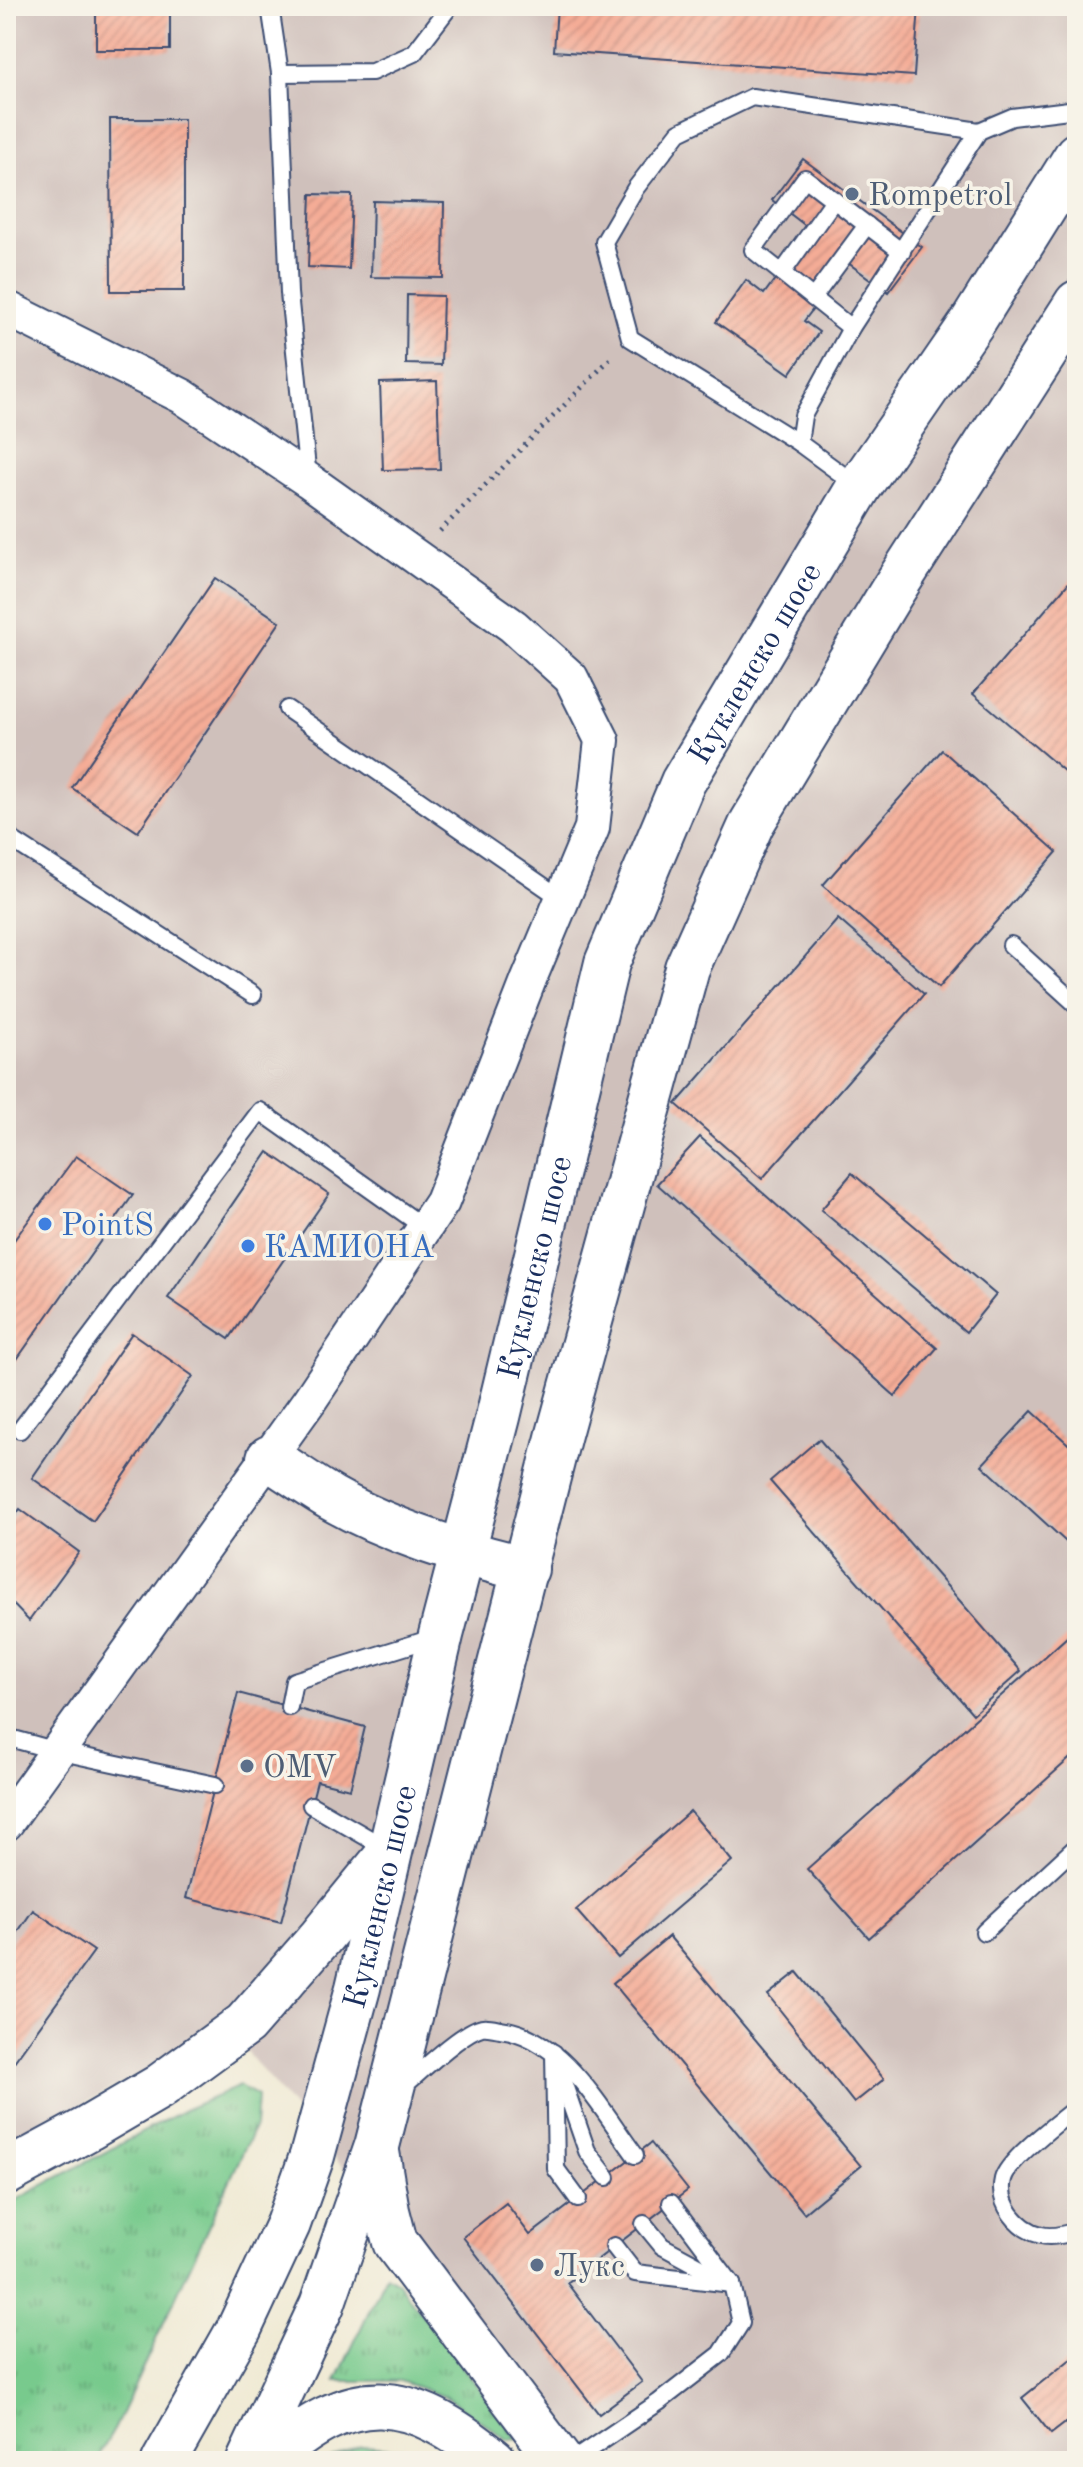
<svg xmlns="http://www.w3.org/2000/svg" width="1083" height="2467" viewBox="0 0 1083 2467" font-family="'Old Standard TT',serif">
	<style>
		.industrial { fill: #cfc0bb }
		.grass { fill: url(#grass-tufts); stroke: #4a7c76; stroke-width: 2 }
		.building { fill: url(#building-hatch) }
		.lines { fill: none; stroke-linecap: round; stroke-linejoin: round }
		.service-casing { stroke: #3b4b70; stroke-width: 20 }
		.minor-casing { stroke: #3b4b70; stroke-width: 38 }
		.secondary-casing { stroke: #3b4b70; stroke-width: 48 }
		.path { stroke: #3b4b70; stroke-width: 5; stroke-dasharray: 2 6; stroke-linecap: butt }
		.service { stroke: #fff; stroke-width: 16 }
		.minor { stroke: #fff; stroke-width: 34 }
		.secondary { stroke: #fff; stroke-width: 44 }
		.service-dot { fill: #5c6f8a; stroke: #f7f3e8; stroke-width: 3 }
		.shop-dot { fill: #3f7fe0; stroke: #f7f3e8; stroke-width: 3 }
		.labels { text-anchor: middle; stroke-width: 7; stroke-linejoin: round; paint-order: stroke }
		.service-label { font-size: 32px; fill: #4e5e75; stroke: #f7f3e8; text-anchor: start }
		.street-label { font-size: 32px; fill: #1b2f5e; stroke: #f7f3e8 }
		.shop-label { font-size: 32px; fill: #366cbe; stroke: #f7f3e8; text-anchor: start }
	</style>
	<defs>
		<pattern id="grass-tufts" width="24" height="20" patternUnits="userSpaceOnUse" patternTransform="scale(2)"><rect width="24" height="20" fill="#78ca8d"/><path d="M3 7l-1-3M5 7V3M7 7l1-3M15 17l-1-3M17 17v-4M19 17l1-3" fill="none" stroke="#62a476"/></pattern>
		<pattern id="building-hatch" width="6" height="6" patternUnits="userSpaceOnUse" patternTransform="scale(2)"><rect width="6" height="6" fill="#f4ac96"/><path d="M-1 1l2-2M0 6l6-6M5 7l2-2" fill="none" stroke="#d19484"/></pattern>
	</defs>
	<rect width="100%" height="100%" fill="#f7f3e8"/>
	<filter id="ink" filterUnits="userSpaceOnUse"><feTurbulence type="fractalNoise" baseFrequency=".0125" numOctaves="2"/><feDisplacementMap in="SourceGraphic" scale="16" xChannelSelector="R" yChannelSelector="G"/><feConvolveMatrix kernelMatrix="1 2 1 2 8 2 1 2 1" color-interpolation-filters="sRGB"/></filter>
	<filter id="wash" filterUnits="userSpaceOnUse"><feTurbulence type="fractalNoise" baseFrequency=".006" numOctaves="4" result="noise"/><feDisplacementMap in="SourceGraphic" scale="32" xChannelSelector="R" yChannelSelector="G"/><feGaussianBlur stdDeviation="1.8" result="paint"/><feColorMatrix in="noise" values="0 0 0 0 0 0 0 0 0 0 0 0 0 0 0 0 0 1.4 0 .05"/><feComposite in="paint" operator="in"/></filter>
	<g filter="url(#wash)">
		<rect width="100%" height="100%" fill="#f0ead4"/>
		<path class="industrial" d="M6,6H1077V2461H586L227,2028L6,2144Z"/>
		<g class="grass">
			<path d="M240,2086L257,2096L255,2126L115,2428L96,2461H6V2205L184,2110Z"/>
			<path d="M386,2275L397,2282L518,2439L508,2440L446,2397L400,2381H336Z"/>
			<path d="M361,2446L408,2449L425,2461H325Z"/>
		</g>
		<g id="blocks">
			<g class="building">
				<rect x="96" y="6" width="74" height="44"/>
				<path d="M557,6H919L914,76L554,51Z"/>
				<path d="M110,119H184V291H111Z"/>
				<path d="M803,159L922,247L888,292L848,263L804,321L819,332L790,374L716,322L746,280L764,294L811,230L772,200Z"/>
				<path d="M311,194L352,195L349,269L308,267Z"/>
				<path d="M373,201L444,203L443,278L371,277Z"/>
				<path d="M407,295L443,296L441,365L406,364Z"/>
				<path d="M437,381L440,469L383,470L380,383Z"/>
				<path d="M1077,573V782L973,694Z"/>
				<path d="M215,578L280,622L138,832L72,788Z"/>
				<path d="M942,750L1057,852L939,987L823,885Z"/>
				<path d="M838,919L924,994L762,1179L676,1104Z"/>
				<path d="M700,1137L937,1348L895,1396L657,1184Z"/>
				<path d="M268,1152L329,1194L229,1339L168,1298Z"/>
				<path d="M76,1156L133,1195L15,1362L6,1355V1251Z"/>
				<path d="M852,1173L996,1295L966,1332L821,1210Z"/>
				<path d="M132,1333L193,1376L93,1521L32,1478Z"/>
				<path d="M1032,1411L1077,1452V1552L982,1465Z"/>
				<path d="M819,1439L1021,1671L973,1714L770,1481Z"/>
				<path d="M20,1509L79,1552L29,1621L6,1597V1528Z"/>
				<path d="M1067,1637L1077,1649V1752L869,1938L807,1869Z"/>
				<path d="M238,1693L365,1727L350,1789L317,1781L281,1922L186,1898Z"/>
				<path d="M690,1811L732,1861L618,1958L576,1910Z"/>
				<path d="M33,1910L94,1951L6,2073V1949Z"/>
				<path d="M669,1936L861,2166L804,2213L613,1983Z"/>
				<path d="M797,1972L884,2079L854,2103L768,1995Z"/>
				<path d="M651,2143L688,2190L567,2283L642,2382L599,2414L463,2237L506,2203L530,2235Z"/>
				<path d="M1077,2354V2414L1051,2434L1022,2398Z"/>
			</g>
		</g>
	</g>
	<g filter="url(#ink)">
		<use href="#blocks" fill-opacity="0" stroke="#3b4b70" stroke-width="2"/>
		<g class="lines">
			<g class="service-casing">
				<g id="service">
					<path d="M270,6L280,73L289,293L308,478"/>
					<path d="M280,73L372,72L414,53L450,6"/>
					<path d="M782,273L834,200"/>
					<path d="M813,298L867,225"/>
					<path d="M851,328L753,250L805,178L902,252"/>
					<path d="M799,443L630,338L604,242L635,189L679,132L752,97L979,131"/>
					<path d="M859,487L799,443L803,416L851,328L979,131L1012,117L1077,109"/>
					<path d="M287,709L562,899"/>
					<path d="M6,836L253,995"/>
					<path d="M1011,945L1077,1005"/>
					<path d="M20,1430L260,1111L425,1228"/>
					<path d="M289,1707L294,1681L436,1637"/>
					<path d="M6,1737L57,1751L215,1785"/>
					<path d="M311,1805L389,1850"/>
					<path d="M984,1932L1077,1846"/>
					<path d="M554,2053L556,2169L578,2199"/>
					<path d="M559,2070L587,2151L607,2177"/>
					<path d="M404,2086C420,2072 463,2031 482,2027C487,2026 495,2028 500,2029C562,2036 601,2109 635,2155"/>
					<path d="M1077,2107C1060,2121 1008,2159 1003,2179C997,2204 1018,2229 1041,2235C1051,2238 1067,2234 1077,2231"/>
					<path d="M644,2224L662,2246L723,2279"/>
					<path d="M614,2246L635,2273L732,2284"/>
					<path d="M572,2461L659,2402L721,2354L741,2323L732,2284L671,2203"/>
				</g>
			</g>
			<g class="minor-casing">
				<path id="minor" d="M6,308L182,396L308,480L513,626L571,678L602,740L592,828L529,979L442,1202L309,1401L6,1823"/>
			</g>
			<g class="secondary-casing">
				<g id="secondary">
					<path d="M269,1458C290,1471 310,1486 331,1498C391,1532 460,1553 526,1569"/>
					<path d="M377,2152L387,2211L395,2242L560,2461"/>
					<path d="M6,2173L89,2128L159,2087L245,2024L321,1937L384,1860"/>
					<path id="s1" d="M164,2461L239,2329L288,2224L312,2156L358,1988L441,1635L498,1417L607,963L683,782L859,487L972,323L1077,155"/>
					<path d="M249,2461L322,2305L377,2146L559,1434L687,968L752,823L891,593L1077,303"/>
					<path d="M268,2461C352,2384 408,2390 494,2461"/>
				</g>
			</g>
			<path class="path" d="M440,531L613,356"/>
			<use href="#service" class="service"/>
			<use href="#minor" class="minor"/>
			<use href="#secondary" class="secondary"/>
		</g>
	</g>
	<g class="service-dot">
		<circle cx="852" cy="194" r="8"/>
		<circle cx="247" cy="1766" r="8"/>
		<circle cx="537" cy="2265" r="8"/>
	</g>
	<g class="shop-dot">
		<circle cx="45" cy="1224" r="8"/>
		<circle cx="248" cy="1246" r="8"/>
	</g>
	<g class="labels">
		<g class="service-label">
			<text x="868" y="205">Rompetrol</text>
			<text x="263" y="1777">OMV</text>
			<text x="553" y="2276">Лукс</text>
		</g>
		<g class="street-label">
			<text dy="11" stroke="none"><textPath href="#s1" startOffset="1904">Кукленско шосе</textPath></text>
			<text dy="11" stroke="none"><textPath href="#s1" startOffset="1256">Кукленско шосе</textPath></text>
			<text dy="11" stroke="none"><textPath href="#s1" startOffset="608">Кукленско шосе</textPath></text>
		</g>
		<g class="shop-label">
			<text x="61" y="1235">PointS</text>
			<text x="264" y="1257">КАМИОНА</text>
		</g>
	</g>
	<rect width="1083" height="2467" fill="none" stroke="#f7f3e8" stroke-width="32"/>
</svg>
